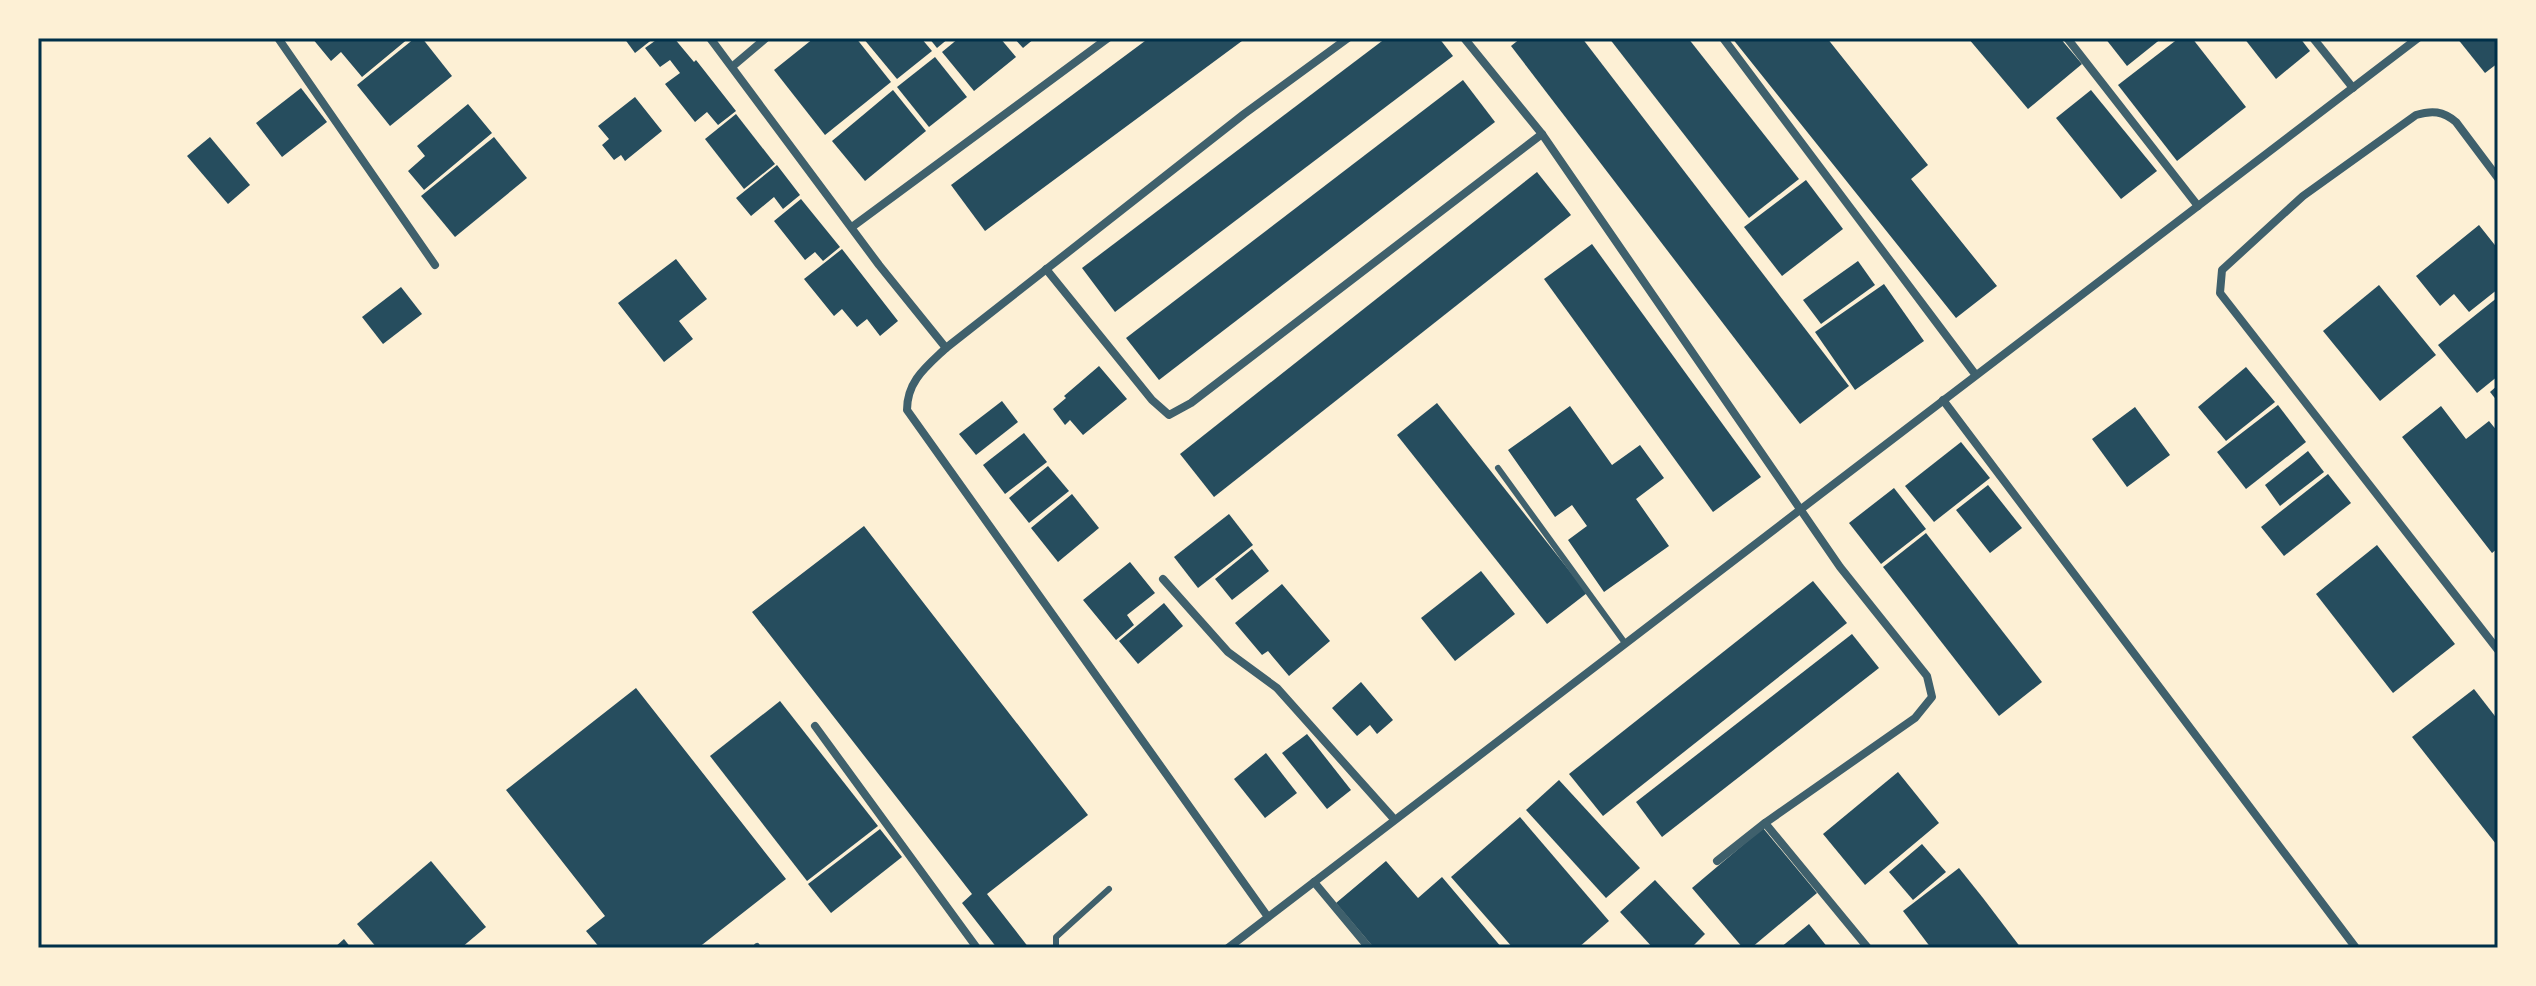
<svg xmlns="http://www.w3.org/2000/svg" width="2536" height="986" viewBox="0 0 2536 986" font-family="Helvetica,sans-serif">
	<style>
		.building { fill: #264d5e }
		.lines { fill: none; stroke-linecap: round; stroke-linejoin: round }
		.service { stroke: #3f606c; stroke-width: 6 }
		.minor { stroke: #3f606c; stroke-width: 8 }
		.neatline { fill: none; stroke: #003049; stroke-width: 3 }
	</style>
	<rect width="100%" height="100%" fill="#fdf0d5"/>
	<g class="building">
		<path d="M312,38H409L362,77L341,52L331,61Z"/>
		<path d="M415,38H422L452,76L390,126L357,85Z"/>
		<path d="M624,38H654L635,53Z"/>
		<path d="M659,38H674L694,62L696,60L736,111L718,125L707,112L695,122L665,84L680,73L670,60L660,67L645,48Z"/>
		<path d="M814,38H856L891,82L825,135L774,70Z"/>
		<path d="M863,38H921L932,51L897,79Z"/>
		<path d="M929,38H949L937,48Z"/>
		<path d="M959,38H1000L1016,57L974,91L942,52Z"/>
		<path d="M1014,38H1035L1023,48Z"/>
		<path d="M1149,38H1246L985,231L951,185Z"/>
		<path d="M1386,38H1439L1453,56L1115,312L1082,268Z"/>
		<path d="M1521,38H1582L1849,386L1800,424L1511,46Z"/>
		<path d="M1609,38H1688L1799,179L1749,218Z"/>
		<path d="M1732,38H1827L1928,165L1911,179L1997,286L1956,318Z"/>
		<path d="M1968,38H2060L2082,64L2028,109Z"/>
		<path d="M2105,38H2162L2127,66Z"/>
		<path d="M2179,38H2192L2246,107L2177,161L2118,85Z"/>
		<path d="M2244,38H2300L2310,51L2276,79Z"/>
		<path d="M2457,38H2498V63L2485,73Z"/>
		<path d="M935,57L967,97L929,127L897,87Z"/>
		<path d="M1463,80L1495,122L1159,380L1126,338Z"/>
		<path d="M301,88L327,122L282,157L256,123Z"/>
		<path d="M893,90L926,131L865,181L832,141Z"/>
		<path d="M2091,90L2157,171L2121,199L2056,118Z"/>
		<path d="M635,97L662,131L625,161L621,155L614,160L602,145L609,139L598,126Z"/>
		<path d="M468,104L492,133L424,190L408,171L425,156L417,146Z"/>
		<path d="M736,114L775,164L744,189L705,139Z"/>
		<path d="M210,137L250,185L228,204L187,156Z"/>
		<path d="M494,137L527,178L455,237L421,196Z"/>
		<path d="M777,165L800,195L783,209L774,197L751,216L736,198Z"/>
		<path d="M1537,172L1571,215L1214,497L1180,454Z"/>
		<path d="M1806,180L1843,229L1782,276L1744,227Z"/>
		<path d="M801,199L840,247L823,261L815,252L805,260L774,221Z"/>
		<path d="M2479,225L2498,249V289L2469,312L2454,294L2440,306L2416,276Z"/>
		<path d="M1592,244L1761,477L1713,512L1544,279Z"/>
		<path d="M842,249L898,321L880,336L867,319L857,327L842,309L834,316L804,279Z"/>
		<path d="M676,259L707,299L679,321L693,339L664,362L618,303Z"/>
		<path d="M1858,261L1875,285L1821,324L1803,300Z"/>
		<path d="M1884,284L1924,341L1855,390L1815,332Z"/>
		<path d="M2379,285L2436,355L2380,401L2323,331Z"/>
		<path d="M401,287L422,314L383,344L362,317Z"/>
		<path d="M2498,297V376L2477,393L2438,345Z"/>
		<path d="M1099,366L1127,399L1083,435L1070,420L1065,425L1053,409L1066,398L1064,396Z"/>
		<path d="M2246,367L2275,402L2226,441L2198,407Z"/>
		<path d="M2498,385V402L2490,392Z"/>
		<path d="M1002,401L1018,422L976,455L959,434Z"/>
		<path d="M1437,403L1587,593L1547,624L1397,435Z"/>
		<path d="M2278,405L2306,442L2246,489L2217,452Z"/>
		<path d="M1570,406L1612,465L1640,445L1664,478L1636,499L1669,546L1604,592L1568,540L1587,526L1572,505L1555,517L1508,450Z"/>
		<path d="M2441,406L2466,439L2489,421L2498,432V548L2492,553L2402,437Z"/>
		<path d="M2135,407L2170,455L2127,487L2092,439Z"/>
		<path d="M1024,433L1047,462L1005,494L983,465Z"/>
		<path d="M1961,442L1990,478L1934,522L1905,486Z"/>
		<path d="M2308,451L2324,472L2280,506L2265,485Z"/>
		<path d="M1048,466L1069,491L1029,523L1009,498Z"/>
		<path d="M2328,474L2351,503L2284,556L2261,527Z"/>
		<path d="M1988,485L2022,528L1990,553L1956,510Z"/>
		<path d="M1894,488L1926,529L1881,564L1849,523Z"/>
		<path d="M1072,494L1099,528L1058,562L1031,528Z"/>
		<path d="M1229,514L1253,545L1198,588L1174,557Z"/>
		<path d="M864,526L1088,815L987,894L1029,948H997L962,903L972,894L752,612Z"/>
		<path d="M1926,533L2042,682L1999,716L1883,567Z"/>
		<path d="M2377,545L2455,644L2393,693L2316,594Z"/>
		<path d="M1252,549L1269,571L1232,600L1215,579Z"/>
		<path d="M1130,562L1155,593L1127,615L1134,625L1116,640L1083,600Z"/>
		<path d="M1481,571L1515,614L1455,661L1421,618Z"/>
		<path d="M1813,581L1847,623L1603,816L1569,774Z"/>
		<path d="M1282,584L1330,641L1289,676L1268,651L1262,655L1235,623Z"/>
		<path d="M1164,603L1183,626L1138,664L1119,641Z"/>
		<path d="M1852,634L1879,668L1662,837L1636,802Z"/>
		<path d="M1361,682L1393,720L1377,734L1370,725L1357,736L1332,708Z"/>
		<path d="M636,688L786,879L698,948H600L586,931L605,916L506,790Z"/>
		<path d="M2474,689L2498,720L2496,844L2412,737Z"/>
		<path d="M780,701L878,826L807,881L710,756Z"/>
		<path d="M1307,734L1351,790L1327,809L1282,753Z"/>
		<path d="M1266,753L1297,793L1265,818L1234,779Z"/>
		<path d="M1898,772L1939,823L1865,885L1823,834Z"/>
		<path d="M1559,780L1640,868L1606,898L1526,810Z"/>
		<path d="M1520,817L1609,921L1578,948H1513L1451,877Z"/>
		<path d="M1763,828L1817,893L1751,948H1743L1692,888Z"/>
		<path d="M880,829L902,857L831,913L808,884Z"/>
		<path d="M1922,844L1946,872L1913,900L1889,872Z"/>
		<path d="M431,861L486,927L461,948H377L357,924Z"/>
		<path d="M1386,861L1418,898L1442,877L1502,948H1374L1336,903Z"/>
		<path d="M1959,868L1983,898L2021,948H1931L1903,911Z"/>
		<path d="M1655,880L1705,934L1691,948H1653L1620,912Z"/>
		<path d="M1809,924L1828,948H1780Z"/>
		<path d="M344,939L351,948H334Z"/>
	</g>
	<g class="lines">
		<g class="service">
			<path d="M1498,468L1625,643"/>
			<path d="M757,946L758,948"/>
			<path d="M1056,948V937L1109,889"/>
		</g>
		<g class="minor">
			<path d="M278,38L435,265"/>
			<path d="M710,38L879,265L946,348L1244,114L1348,38"/>
			<path d="M1464,38L1542,134L1840,567L1927,676L1932,697L1915,718L1765,823L1717,861"/>
			<path d="M1723,38L1975,374"/>
			<path d="M2067,38L2198,206"/>
			<path d="M2313,38L2353,88"/>
			<path d="M733,66L766,38"/>
			<path d="M2498,178L2456,122C2443,111 2432,110 2416,115L2303,196L2222,270L2220,293L2498,650"/>
			<path d="M852,227L1108,38"/>
			<path d="M1046,269L1152,400L1169,415L1191,403L1542,134"/>
			<path d="M946,348C926,367 907,381 907,410L1268,917"/>
			<path d="M1943,400L2356,948"/>
			<path d="M1163,579L1228,652L1277,688L1394,819"/>
			<path d="M815,726L977,948"/>
			<path d="M1765,823L1868,948"/>
			<path d="M1314,882L1369,948"/>
			<path d="M1228,948C1624,643 2021,342 2418,38"/>
		</g>
	</g>
	<rect width="2536" height="986" fill="none" stroke="#fdf0d5" stroke-width="80"/>
	<rect x="40" y="40" width="2456" height="906" class="neatline"/>
</svg>
